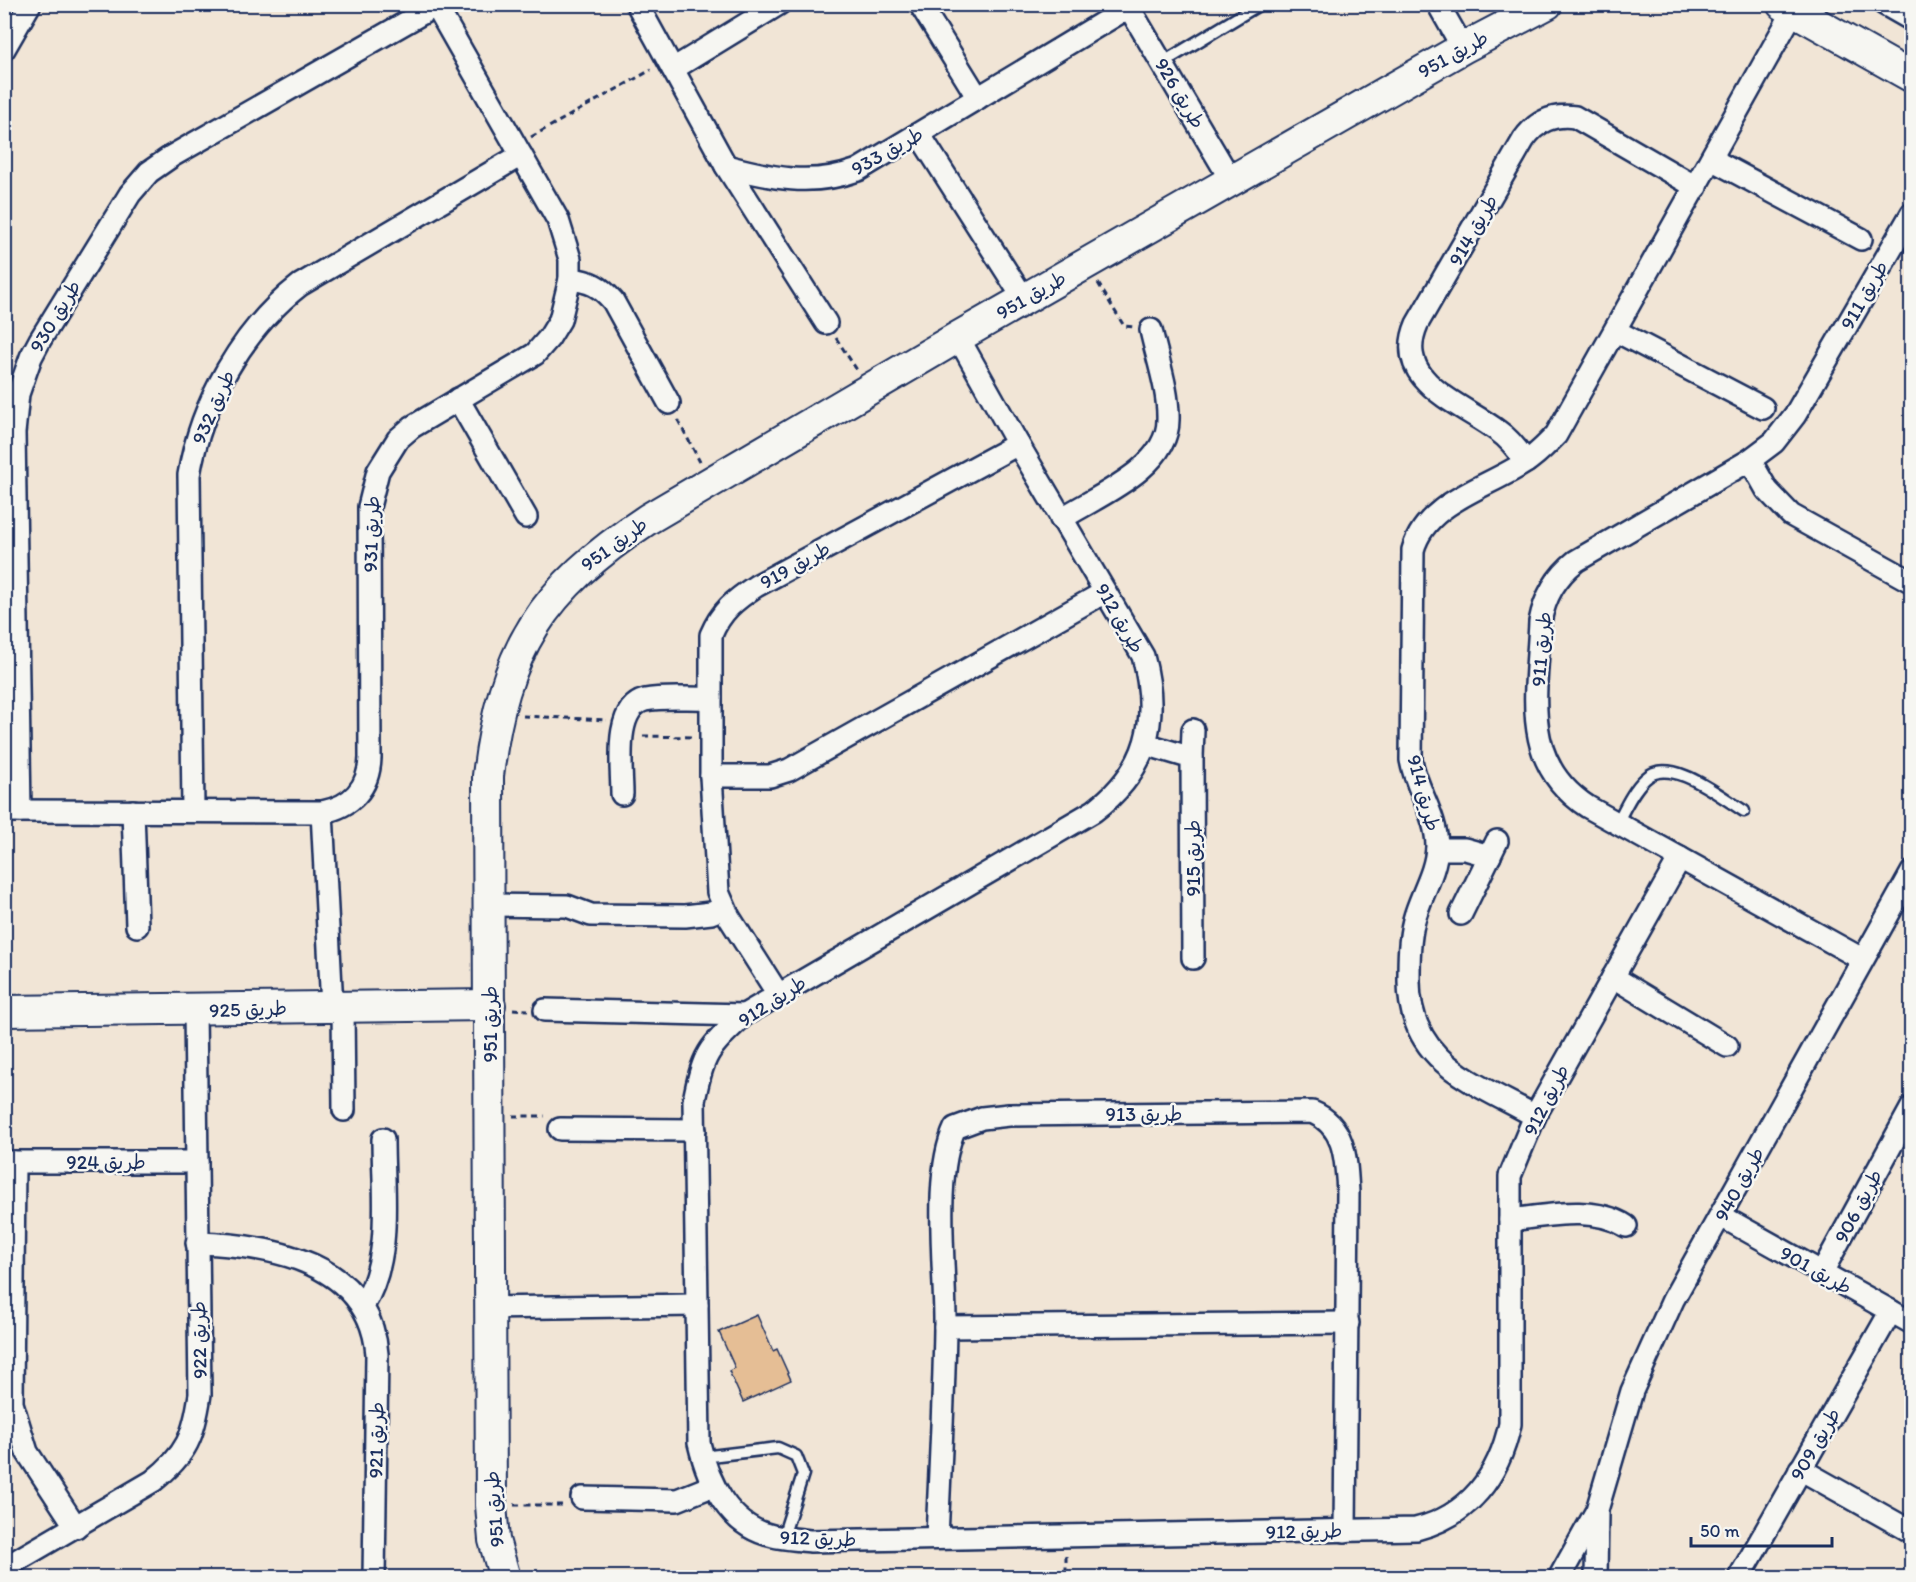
<svg xmlns="http://www.w3.org/2000/svg" width="1916" height="1582" viewBox="0 0 1916 1582" font-family="Itim,'Playpen Sans Arabic',sans-serif">
	<style>
		.building { fill: #e5be95; stroke: #1b2f5e; stroke-width: 1.5 }
		.lines { fill: none; stroke-linecap: round; stroke-linejoin: round }
		.lane-casing { stroke: #1b2f5e; stroke-width: 15 }
		.street-casing { stroke: #1b2f5e; stroke-width: 26 }
		.secondary-casing { stroke: #1b2f5e; stroke-width: 34 }
		.path { stroke: #1b2f5e; stroke-width: 3; stroke-dasharray: 6 4.5; stroke-linecap: butt }
		.lane { stroke: #f6f6f2; stroke-width: 10 }
		.street { stroke: #f6f6f2; stroke-width: 21 }
		.secondary { stroke: #f6f6f2; stroke-width: 30 }
		.labels { text-anchor: middle; stroke-width: 5; stroke-linejoin: round; paint-order: stroke }
		.street-label { font-size: 20px; fill: #1b2f5e; stroke: #f6f6f2 }
	</style>
	<rect width="100%" height="100%" fill="#f1e5d6"/>
	<filter id="ink" filterUnits="userSpaceOnUse"><feTurbulence type="fractalNoise" baseFrequency=".0167" numOctaves="2"/><feDisplacementMap in="SourceGraphic" scale="12" xChannelSelector="R" yChannelSelector="G"/><feConvolveMatrix kernelMatrix="1 2 1 2 8 2 1 2 1" color-interpolation-filters="sRGB"/></filter>
	<g filter="url(#ink)">
		<path class="building" d="M757,1315L773,1351L777,1349L791,1380L743,1402L729,1371L735,1368L719,1332Z"/>
		<g class="lines">
			<g class="lane-casing">
				<g id="lane">
					<path d="M1162,63L1260,4"/>
					<path d="M1617,823C1625,808 1633,790 1645,779C1669,754 1721,797 1744,811"/>
					<path d="M702,1457L778,1448L796,1456L803,1474L783,1537"/>
				</g>
			</g>
			<g class="street-casing">
				<g id="street">
					<path d="M637,4L726,166L826,323"/>
					<path d="M920,4L978,98"/>
					<path d="M1127,4L1232,182"/>
					<path d="M1438,4L1463,48"/>
					<path d="M1884,4L1912,20"/>
					<path d="M4,49L30,4"/>
					<path d="M673,69L779,4"/>
					<path d="M919,134L1024,299"/>
					<path d="M1711,159L1861,239"/>
					<path d="M726,166C772,178 811,187 858,170L1129,7"/>
					<path d="M570,279C590,281 600,286 613,301L669,403"/>
					<path d="M1616,331L1763,408"/>
					<path d="M958,337L1018,444L1143,656C1160,720 1148,770 1094,811L744,1015C709,1048 703,1052 694,1101L699,1443C708,1482 729,1527 773,1536C785,1539 798,1539 810,1541L1416,1529C1469,1516 1499,1476 1510,1424V1176L1535,1116L1680,858"/>
					<path d="M458,399L526,517"/>
					<path d="M1750,460L1767,490L1791,515L1912,582"/>
					<path d="M1526,462C1518,450 1510,439 1498,431C1461,403 1392,382 1417,324L1524,139C1537,121 1553,114 1575,117L1696,187"/>
					<path d="M1061,519C1097,496 1168,468 1168,420C1169,391 1157,358 1151,330"/>
					<path d="M1145,744L1192,758L1193,958"/>
					<path d="M1192,758L1193,730"/>
					<path d="M711,776H770L789,770L1105,592"/>
					<path d="M622,794C622,768 613,708 645,700C665,696 690,699 711,698"/>
					<path d="M193,810L189,475C201,403 242,330 300,285L521,155"/>
					<path d="M4,811L322,812C351,807 369,788 370,758L369,507L378,471L398,439L412,427L535,354L549,338L560,320L570,279V259L558,220L435,4"/>
					<path d="M20,811L14,433L18,394L31,357L40,340L130,194L149,172L172,156L435,6"/>
					<path d="M133,811L137,926"/>
					<path d="M322,812L332,1007"/>
					<path d="M1437,849H1465L1490,856"/>
					<path d="M490,905L567,906L591,915L685,916L711,913L724,908"/>
					<path d="M1461,914L1497,841"/>
					<path d="M1862,959L1588,807C1519,762 1537,693 1540,622C1545,596 1556,577 1576,561L1750,460L1774,442L1795,415L1912,213"/>
					<path d="M1613,977L1727,1046"/>
					<path d="M778,994L729,917L718,892L711,776V635C721,611 735,600 756,586L1018,444"/>
					<path d="M343,1007L344,1110"/>
					<path d="M545,1010L744,1015"/>
					<path d="M1535,1116C1473,1081 1408,1063 1409,979C1409,959 1409,940 1414,920C1420,896 1436,873 1437,847C1437,815 1416,790 1411,760L1413,550C1426,502 1487,488 1524,463C1536,456 1546,445 1556,435L1794,10"/>
					<path d="M560,1129L695,1130"/>
					<path d="M4,1162H197"/>
					<path d="M14,1162L12,1403L27,1452L76,1527"/>
					<path d="M1721,1216L1912,1323"/>
					<path d="M1510,1220C1547,1216 1593,1205 1626,1226"/>
					<path d="M197,1243C272,1245 370,1263 377,1354L374,1578"/>
					<path d="M1821,1274L1912,1107"/>
					<path d="M363,1306C393,1257 383,1194 383,1139"/>
					<path d="M490,1308L697,1305"/>
					<path d="M945,1327L1348,1323"/>
					<path d="M1800,1469L1912,1532"/>
					<path d="M582,1498L677,1500L712,1486"/>
					<path d="M937,1538C940,1468 944,1398 945,1328C946,1272 932,1176 955,1128L982,1118L1009,1115L1312,1112C1346,1126 1346,1160 1348,1193L1345,1531"/>
					<path d="M4,1568L153,1481C187,1454 194,1436 200,1394L195,1011"/>
					<path d="M1559,1578L1597,1510L1632,1391L1673,1300L1912,872"/>
					<path d="M1596,1578L1597,1513"/>
					<path d="M1739,1578L1891,1311"/>
				</g>
			</g>
			<g class="secondary-casing">
				<g id="secondary">
					<path d="M1782,4L1912,77"/>
					<path d="M4,1011L490,1005"/>
					<path d="M505,1578L494,1540L491,1505L488,776C503,649 542,589 648,519L958,337L1463,48L1547,4"/>
				</g>
			</g>
			<g class="path">
				<path d="M531,137L651,70"/>
				<path d="M1098,283L1124,326L1134,327"/>
				<path d="M836,338L857,370"/>
				<path d="M678,420L700,462"/>
				<path d="M523,716L607,720"/>
				<path d="M643,736L693,737"/>
				<path d="M513,1009L528,1010"/>
				<path d="M513,1116H545"/>
				<path d="M514,1505H564"/>
				<path d="M1066,1556V1578"/>
			</g>
			<use href="#lane" class="lane"/>
			<use href="#street" class="street"/>
			<use href="#secondary" class="secondary"/>
		</g>
	</g>
	<g class="labels">
		<g class="street-label">
			<text transform="translate(1453 54) rotate(-29)" y="7">طريق 951</text>
			<text transform="translate(1180 93) rotate(59)" y="7">طريق 926</text>
			<text transform="translate(887 151) rotate(-29)" y="7">طريق 933</text>
			<text transform="translate(1473 230) rotate(-60)" y="7">طريق 914</text>
			<text transform="translate(1031 295) rotate(-30)" y="7">طريق 951</text>
			<text transform="translate(1864 295) rotate(-60)" y="7">طريق 911</text>
			<text transform="translate(55 316) rotate(-59)" y="7">طريق 930</text>
			<text transform="translate(213 407) rotate(-66)" y="7">طريق 932</text>
			<text transform="translate(371 534) rotate(-88)" y="7">طريق 931</text>
			<text transform="translate(614 544) rotate(-36)" y="7">طريق 951</text>
			<text transform="translate(795 565) rotate(-29)" y="7">طريق 919</text>
			<text transform="translate(1120 618) rotate(60)" y="7">طريق 912</text>
			<text transform="translate(1541 649) rotate(-85)" y="7">طريق 911</text>
			<text transform="translate(1424 793) rotate(75)" y="7">طريق 914</text>
			<text transform="translate(1193 858) rotate(-90)" y="7">طريق 915</text>
			<text transform="translate(772 1001) rotate(-33)" y="7">طريق 912</text>
			<text transform="translate(248 1009) rotate(-2)" y="7">طريق 925</text>
			<text transform="translate(490 1024) rotate(-90)" y="7">طريق 951</text>
			<text transform="translate(1546 1100) rotate(-63)" y="7">طريق 912</text>
			<text x="1144" y="1121">طريق 913</text>
			<text x="106" y="1169">طريق 924</text>
			<text transform="translate(1739 1184) rotate(-61)" y="7">طريق 940</text>
			<text transform="translate(1858 1206) rotate(-62)" y="7">طريق 906</text>
			<text transform="translate(1816 1270) rotate(29)" y="7">طريق 901</text>
			<text transform="translate(199 1340) rotate(-91)" y="7">طريق 922</text>
			<text transform="translate(376 1440) rotate(-89)" y="7">طريق 921</text>
			<text transform="translate(1815 1444) rotate(-60)" y="7">طريق 909</text>
			<text transform="translate(494 1509) rotate(-94)" y="7">طريق 951</text>
			<text transform="translate(1304 1531) rotate(-1)" y="7">طريق 912</text>
			<text transform="translate(818 1538) rotate(2)" y="7">طريق 912</text>
		</g>
	</g>
	<rect width="1916" height="1582" fill="none" stroke="#f6f6f2" stroke-width="24"/>
	<rect x="12" y="12" width="1892" height="1558" fill="none" stroke="#1b2f5e" stroke-width="2" filter="url(#ink)"/>
	<path d="M1691 1537v9h141v-9" fill="none" stroke="#1b2f5e" stroke-width="3"/>
	<text x="1700" y="1537" font-size="18" fill="#1b2f5e" stroke="#f6f6f2" stroke-width="4.5" paint-order="stroke">50 m</text>
</svg>
